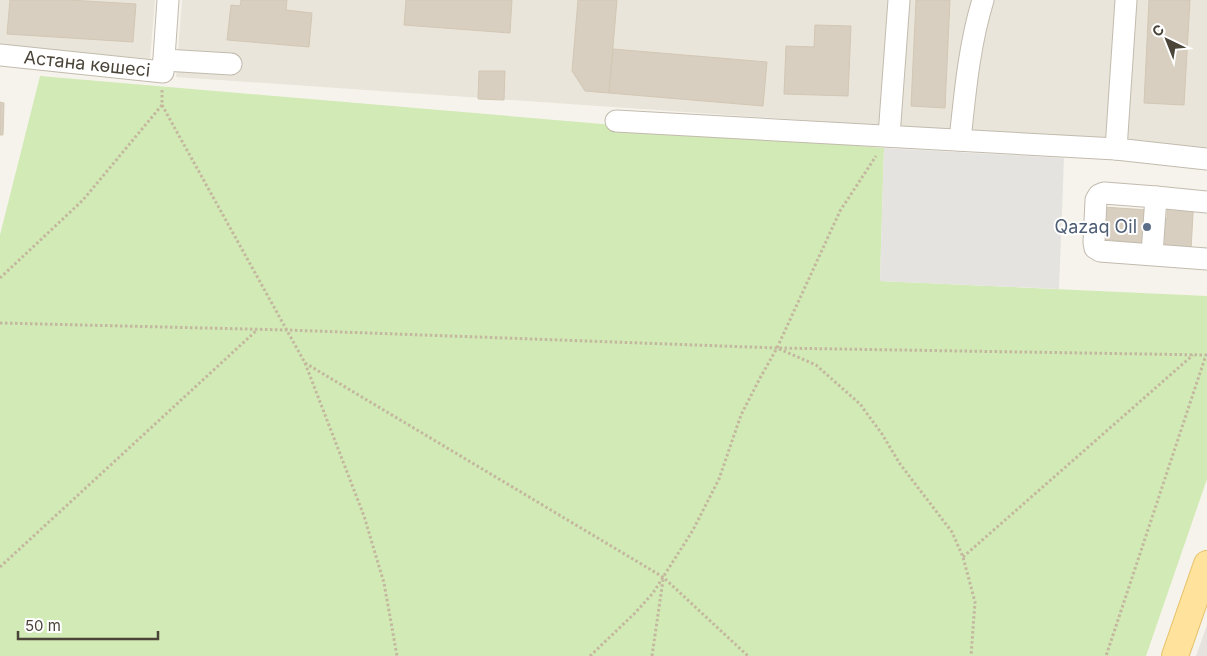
<svg xmlns="http://www.w3.org/2000/svg" width="1207" height="656" viewBox="0 0 1207 656" font-family="Inter,sans-serif">
	<style>
		.residential { fill: #eae5da }
		.industrial { fill: #e6e2dd }
		.green { fill: #d2eab5 }
		.parking { fill: #e5e3e0 }
		.building { fill: #d8cfc1; stroke: #d3c7b4 }
		.lines { fill: none; stroke-linecap: round; stroke-linejoin: round }
		.minor-casing { stroke: #c2bbae; stroke-width: 23 }
		.major-casing { stroke: #e6c16a; stroke-width: 28 }
		.path { stroke: #c4b79f; stroke-width: 3; stroke-dasharray: 2.5 2.5; stroke-linecap: butt }
		.minor { stroke: #fff; stroke-width: 21 }
		.major { stroke: #ffe39c; stroke-width: 26 }
		.service-dot { fill: #5c6f8a; stroke: #fff; stroke-width: 2 }
		.labels { text-anchor: middle; stroke-width: 4; stroke-linejoin: round; paint-order: stroke }
		.street-label { font-size: 18px; fill: #4b4439; stroke: #fff }
		.service-label { font-size: 18px; fill: #4e5e75; stroke: #fff; text-anchor: end }
	</style>
	<rect width="100%" height="100%" fill="#f6f3ec"/>
	<g class="residential">
		<path d="M0,0H155L150,59L0,45Z"/>
		<path d="M182,0H1207V148L176,77Z"/>
	</g>
	<path class="industrial" d="M1207,625V656H1196Z"/>
	<path class="green" d="M40,76L884,148L880,281L1207,296V479L1146,656H0V235Z"/>
	<path class="parking" d="M884,148L1064,158L1059,289L880,281Z"/>
	<g class="building">
		<path d="M10,0H70L136,4L133,42L7,34Z"/>
		<path d="M241,0H287L286,10L312,13L309,47L227,40L231,5L240,6Z"/>
		<path d="M406,0H512L510,33L404,25Z"/>
		<path d="M578,0H617L609,93L585,91L572,71Z"/>
		<path d="M916,0H950L945,108L911,106Z"/>
		<path d="M1149,0H1190L1184,105L1144,103Z"/>
		<path d="M815,25L851,26L848,96L784,94L786,46L814,47Z"/>
		<path d="M613,49L767,62L763,106L609,93Z"/>
		<path d="M479,71H505L504,100L478,99Z"/>
		<path d="M0,102L4,103L3,135H0Z"/>
		<path d="M1168,196L1194,197L1190,267L1164,266L1165,237L1145,236L1144,243L1100,239L1103,207L1148,210L1149,217L1167,219Z"/>
	</g>
	<g class="lines">
		<g class="minor-casing">
			<g id="minor">
				<path d="M0,55L163,72L168,0"/>
				<path d="M164,60L231,64"/>
				<path d="M616,121L1116,149L1207,159"/>
				<path d="M889,136L899,0"/>
				<path d="M960,140C965,93 969,46 983,0"/>
				<path d="M1116,149L1126,0"/>
				<path d="M1156,197L1104,193L1099,195L1096,200L1094,242L1095,248L1100,251L1207,259"/>
				<path d="M1152,254L1156,197L1207,202"/>
			</g>
		</g>
		<g class="major-casing">
			<path id="major" d="M1175,656L1207,564"/>
		</g>
		<g class="path">
			<path d="M162,90V105L305,363L663,577L748,656"/>
			<path d="M0,278L83,200L162,105"/>
			<path d="M0,323L287,330L777,348L1206,355L1106,656"/>
			<path d="M779,349L816,365L860,404L882,434L900,464L952,532L963,557L975,602L971,656"/>
			<path d="M305,363L364,516L384,583L397,656"/>
			<path d="M963,557L1193,355"/>
			<path d="M0,567L257,330"/>
			<path d="M590,656L635,613L653,593L693,530L719,479L741,415L760,378L777,348L840,211L876,156"/>
			<path d="M652,656L663,580"/>
		</g>
		<use href="#minor" class="minor"/>
		<use href="#major" class="major"/>
	</g>
	<circle class="service-dot" cx="1147" cy="227" r="5"/>
	<g class="labels">
		<g class="street-label">
			<text transform="translate(87 64) rotate(6)" y="6">Астана көшесі</text>
		</g>
		<g class="service-label">
			<text x="1137" y="233">Qazaq Oil</text>
		</g>
	</g>
	<g transform="translate(1167 40) rotate(317)" stroke="#ffffff" stroke-width="4" paint-order="stroke">
	<path d="M0-4L9 19L0 12L-9 19Z" fill="#4b4439"/>
	<text y="-8" font-size="14" font-weight="bold" text-anchor="middle" fill="#4b4439">С</text>
	</g>
	<path d="M18 631v8h140v-8" fill="none" stroke="#4b4439" stroke-width="2.5"/>
	<text x="25" y="631" font-size="15" fill="#4b4439" stroke="#ffffff" stroke-width="4" paint-order="stroke">50 m</text>
</svg>
